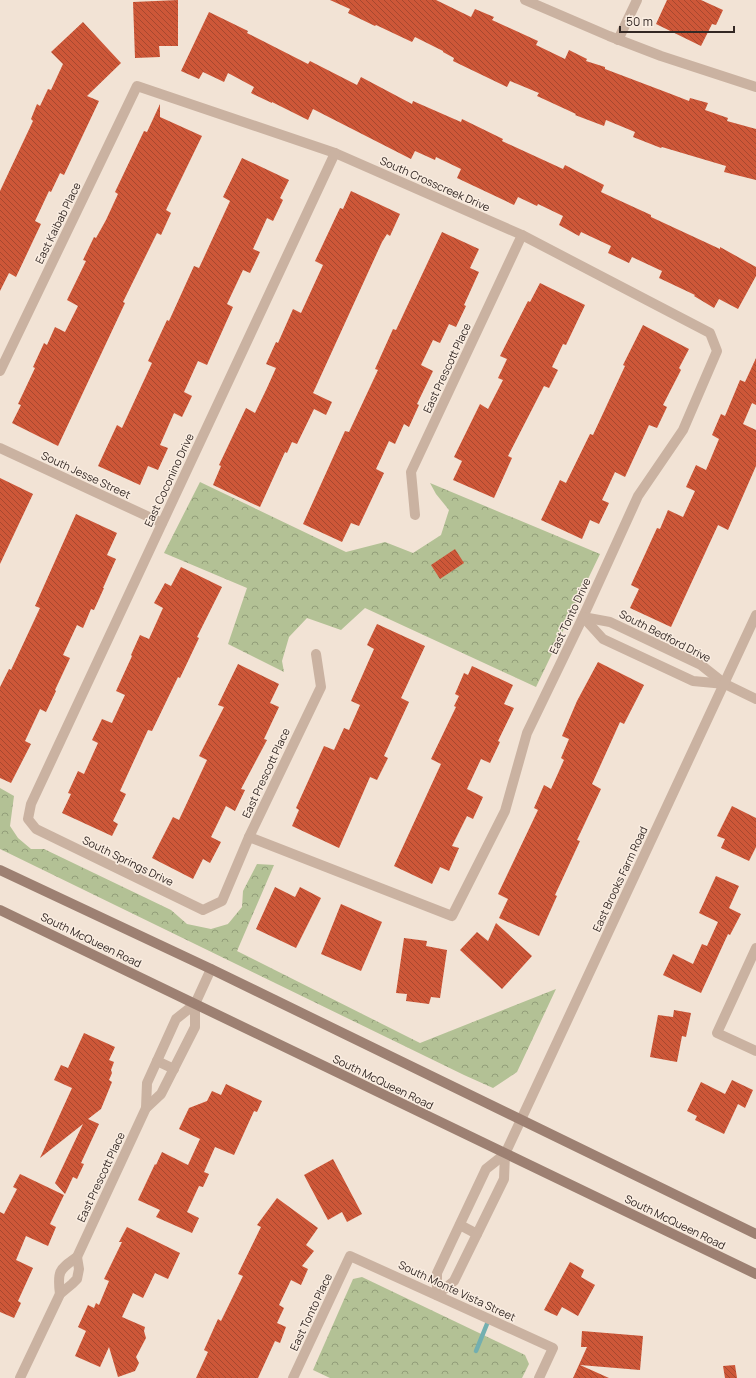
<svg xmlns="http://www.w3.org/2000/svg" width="756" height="1378" viewBox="0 0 756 1378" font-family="Manrope,sans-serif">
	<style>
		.forest { fill: url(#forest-crowns) }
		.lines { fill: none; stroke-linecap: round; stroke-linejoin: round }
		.stream { stroke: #73afb0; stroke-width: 4.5 }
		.building { fill: url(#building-back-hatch) }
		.minor { stroke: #cab2a1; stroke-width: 10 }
		.secondary { stroke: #9d8072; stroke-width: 10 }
		.labels { text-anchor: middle; stroke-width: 3; stroke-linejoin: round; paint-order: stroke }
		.street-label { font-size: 11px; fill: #332824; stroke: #faede1 }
	</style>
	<defs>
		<pattern id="forest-crowns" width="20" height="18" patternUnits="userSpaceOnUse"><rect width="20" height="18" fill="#b3c195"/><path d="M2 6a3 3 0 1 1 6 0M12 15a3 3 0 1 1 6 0" fill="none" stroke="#929d79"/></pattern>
		<pattern id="building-back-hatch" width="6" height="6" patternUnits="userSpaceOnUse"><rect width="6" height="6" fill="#cd5738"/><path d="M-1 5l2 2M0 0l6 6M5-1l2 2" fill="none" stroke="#a7482f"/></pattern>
	</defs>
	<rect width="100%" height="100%" fill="#f2e3d5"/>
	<g class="forest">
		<path d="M200,482L346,552L385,542L413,553L441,535L449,510L436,494L430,483L600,554L536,687L365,608L341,630L307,618L289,637L282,661L284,672L228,644L247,588L164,553Z"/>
		<path d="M0,788L14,796L10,826L18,838L31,849H44L171,910L187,924L211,929L228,924L242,907L243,891L257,864L274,865L237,951L420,1043L556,989L517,1072L493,1088L464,1075L0,849Z"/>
		<path d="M362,1277L525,1355L529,1364L522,1378H330L313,1370L353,1279Z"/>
	</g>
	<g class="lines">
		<path class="stream" d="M476,1351L489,1319"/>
	</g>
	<g class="building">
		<path d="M178,0V46H159L160,57L135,58L133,2Z"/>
		<path d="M330,0H436L471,17L475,9L494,17L492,20L538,41L536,45L565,59L569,50L587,59L586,61L605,67V69L671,94L689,101L690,98L708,103L705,110L728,118L727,121L756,129V180L724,172L726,166L662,147L661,148L633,137L635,132L606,120L604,126L575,115L576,114L537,96L539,93L510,81L507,87L453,61L454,58L443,52V51L415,37L412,42L376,25L375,26L348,13L350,9Z"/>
		<path d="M667,0H701L723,10L716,25L712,24L701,46L656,24Z"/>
		<path d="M209,12L248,31L247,33L308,64L310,61L357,85L361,77L412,104L413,101L461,122L462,119L503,139L502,141L563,169L565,165L604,185L601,192L651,215V217L720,249V247L756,267V276L738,309L719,299L714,308L694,296L695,295L659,278L662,271L632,257L629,263L608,253L611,246L581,232L579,236L559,225L563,216L538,204L537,206L518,197L514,205L457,178L461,169L436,157L435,160L415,151L411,159L313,109L308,120L272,102V103L251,93L254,87L228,73L224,82L203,72L199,79L181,71Z"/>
		<path d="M83,22L121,63L87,96L99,101L64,175L60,173L51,192L49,191L35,221L41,224L16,277L9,273L0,291V191L33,121L31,119L37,104L40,106L48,89L51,90L63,64L51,52Z"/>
		<path d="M160,104V117L202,136L166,210L171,213L161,235L157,233L123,302L125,303L58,446L12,423L21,405L18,404L35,368L33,367L44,343L47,345L55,327L65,332L78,306L67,300L86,261L83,260L94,237L96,238L106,220L118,194L115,192L144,131L147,132Z"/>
		<path d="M242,158L289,180L280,198L283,200L273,221L267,218L253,249L260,252L250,273L243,270L227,304L233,307L207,365L198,361L184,392L192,396L182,417L174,413L160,445L168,448L158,470L148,466L140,485L98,466L117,425L122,428L152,363L148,361L167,320L169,321L194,266L199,268L230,201L223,197Z"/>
		<path d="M351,191L400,214L390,236L387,234L382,242L313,393L332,402L326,415L314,409L297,444L292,442L287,453L285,452L260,507L213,485L221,466L219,465L246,408L255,413L267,388L276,368L266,364L276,342L278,343L293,309L301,313L323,265L315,261L340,208L343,209Z"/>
		<path d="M442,232L479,249L470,268L479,272L464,305L466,306L456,327L449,324L440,343L433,340L421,365L433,371L417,404L419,405L409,427L404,424L395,444L389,441L376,469L384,473L359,526L351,523L342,542L303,524L345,431L349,432L378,370L375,369L393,329L396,330Z"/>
		<path d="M540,283L585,305L566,345L563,344L552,367L558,370L549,388L544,386L508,456L512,458L494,498L453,480L462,461L454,457L480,404L488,409L503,380L498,378L507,359L500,356L528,301L530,302Z"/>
		<path d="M643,325L689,349L679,368L681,370L663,405L667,407L657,428L649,425L625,477L615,472L602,500L609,503L599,524L590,520L582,539L541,520L560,480L566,483L590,434L593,435L625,366L623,365Z"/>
		<path d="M756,358V405L752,403L743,424L756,430V466L728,530L718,525L671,627L630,608L639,589L631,585L657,528L660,529L668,510L683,517L695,491L686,487L696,465L706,470L719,439L712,435L721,414L725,416L740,380L745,382Z"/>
		<path d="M0,478L33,494L0,564Z"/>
		<path d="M76,514L117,533L107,555L116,559L103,588H104L94,610L91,609L83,628L77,625L63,655L70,658L55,690L56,691L46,712L40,709L25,741L31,744L11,783L0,778V687L9,669L11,670L40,608L35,606Z"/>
		<path d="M455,549L464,563L440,579L431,565Z"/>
		<path d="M181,567L222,587L197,637L199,638L180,678L178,677L152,731L148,730L120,791L126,794L113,821L118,824L112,836L62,813L71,794L68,793L78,771L84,774L98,743L92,740L102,719L112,723L125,695L116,691L132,656L131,655L140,635L149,639L163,608L154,603L165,583L171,586Z"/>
		<path d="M377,624L425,646L401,698L409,702L384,756L388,758L377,780L370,777L339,848L292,826L299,810L296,808L324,746L334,750L344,728L349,730L360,705L351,701L374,649L367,645Z"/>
		<path d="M598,662L644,685L624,724L620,722L592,784L601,789L577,840L580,841L555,895L557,896L539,936L499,918L508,899L498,894L538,810L534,808L544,785L551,789L564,760L561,758L569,739L562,736L577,701Z"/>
		<path d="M238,664L279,684L270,703L279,707L264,739L267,740L241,789L245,790L235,811L226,806L211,837L221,842L210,863L203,859L193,879L152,858L173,817L179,820L207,760L199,756L224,707L218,705Z"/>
		<path d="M472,666L513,685L504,704L514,708L498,741L500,742L490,763L481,759L467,789L483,797L473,819L467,816L452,846L459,848L449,871L440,867L432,884L394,866L441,764L431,759L456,707L454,706L459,696L455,694L464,673L468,675Z"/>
		<path d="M732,806L756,818V847L749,861L721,848L725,839L717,836Z"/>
		<path d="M716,876L739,886L729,908L741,914L730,935L728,934L701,993L663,975L673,954L693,964L702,944L707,946L718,922L699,913Z"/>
		<path d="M275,887L295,897L300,887L321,898L296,948L256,929Z"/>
		<path d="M341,904L382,922L361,971L321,954Z"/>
		<path d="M496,923L532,956L502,989L460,950L477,932L488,941Z"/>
		<path d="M404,938L427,941L426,946L447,950L440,998L431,997L429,1004L406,1001L407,994L396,993Z"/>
		<path d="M674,1010L691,1013L686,1037L682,1036L677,1062L650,1057L658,1015L673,1017Z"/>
		<path d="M84,1033L115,1047L109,1060L114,1062L111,1070L112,1073L109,1080L112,1082L101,1109L88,1119L99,1124L81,1163L84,1164L77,1179L73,1177L65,1194L55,1183L83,1124L40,1158L72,1088L54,1080L61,1065L68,1068Z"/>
		<path d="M732,1080L753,1090L745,1108L738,1104L724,1134L695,1120L697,1116L687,1111L701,1082L725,1094Z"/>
		<path d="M226,1084L262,1101L257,1112L254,1111L234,1155L215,1147L204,1172L209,1174L203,1187L199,1186L187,1212L199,1218L192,1233L156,1217L160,1210L138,1200L155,1164L156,1165L162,1152L188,1165L200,1139L179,1129L189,1108L207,1101L212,1091L221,1095Z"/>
		<path d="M333,1159L362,1214L347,1222L342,1212L328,1220L304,1175Z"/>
		<path d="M20,1174L64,1195L50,1224L56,1227L48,1246L26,1236L16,1260L33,1268L18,1301L21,1303L14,1318L0,1312V1212L4,1214L17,1189L13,1187Z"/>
		<path d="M277,1198L318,1228L306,1245L314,1251L302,1266L308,1269L301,1285L291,1280L279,1305L284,1308L277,1323L286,1327L280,1343L275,1341L258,1378H196L208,1352L204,1350L218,1319L221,1321L243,1276L238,1274L261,1227L257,1225Z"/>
		<path d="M127,1227L180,1253L168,1279L155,1273L143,1298L133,1293L122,1317L145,1327L144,1331L146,1338L136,1357L139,1363L135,1371L118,1377L109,1347L100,1367L75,1356L86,1331L78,1327L88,1305L94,1308L96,1303L99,1305L109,1281L104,1279L122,1242H119Z"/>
		<path d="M570,1262L584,1270L581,1277L595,1285L578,1316L562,1307L557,1316L544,1310Z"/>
		<path d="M582,1331L643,1336L640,1370L580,1365L609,1378H573L587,1347H581Z"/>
		<path d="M735,1365L737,1378H725L723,1366Z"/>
	</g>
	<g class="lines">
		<g class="minor">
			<path d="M525,0L609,36L661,56L756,87"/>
			<path d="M618,40L637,0"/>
			<path d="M0,371L137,86L335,153L522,235L710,333L717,351L683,430L638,496L583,617L527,733L505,811L452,916L249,837"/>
			<path d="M0,448L162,523"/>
			<path d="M415,515L411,472L522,235"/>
			<path d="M583,617L610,622L701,665L725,684L756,699"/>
			<path d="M583,617L603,639L693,681L725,684"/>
			<path d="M316,654L321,687L249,837L222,901L203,910L36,829L28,819L31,804L335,153"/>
			<path d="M756,948L717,1033L756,1051"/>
			<path d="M157,1061L174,1069"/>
			<path d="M146,1108L147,1083L176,1019L195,1004"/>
			<path d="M460,1225L477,1234"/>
			<path d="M60,1294C57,1271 59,1270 77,1257L146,1108L161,1094L195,1027V1004L211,969"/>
			<path d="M437,1295L454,1281L504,1179L505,1154L756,615"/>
			<path d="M437,1295V1273L451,1243L486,1169L505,1154"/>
			<path d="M20,1378L60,1294L72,1284L77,1279L79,1269L77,1257"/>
			<path d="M293,1378L350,1256L553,1348L539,1378"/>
		</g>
		<g class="secondary">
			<path d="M0,870L211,969L756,1234"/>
			<path d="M0,910L756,1274"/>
		</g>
	</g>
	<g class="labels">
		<g class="street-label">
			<text transform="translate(435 184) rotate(24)" y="4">South Crosscreek Drive</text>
			<text transform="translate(58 223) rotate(-64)" y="4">East Kaibab Place</text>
			<text transform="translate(447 368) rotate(-65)" y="4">East Prescott Place</text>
			<text transform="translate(86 475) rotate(25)" y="4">South Jesse Street</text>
			<text transform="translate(169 480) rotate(-65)" y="4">East Coconino Drive</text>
			<text transform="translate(570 616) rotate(-65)" y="4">East Tonto Drive</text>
			<text transform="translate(665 636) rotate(27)" y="4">South Bedford Drive</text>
			<text transform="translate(266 773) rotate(-65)" y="4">East Prescott Place</text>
			<text transform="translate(128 861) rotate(26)" y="4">South Springs Drive</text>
			<text transform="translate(620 879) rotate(-65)" y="4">East Brooks Farm Road</text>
			<text transform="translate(91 940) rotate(26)" y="4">South McQueen Road</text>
			<text transform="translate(383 1082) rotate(26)" y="4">South McQueen Road</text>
			<text transform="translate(101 1177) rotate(-65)" y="4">East Prescott Place</text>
			<text transform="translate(675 1222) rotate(26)" y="4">South McQueen Road</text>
			<text transform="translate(457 1291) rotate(25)" y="4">South Monte Vista Street</text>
			<text transform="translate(311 1312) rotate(-65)" y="4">East Tonto Place</text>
		</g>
	</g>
	<path d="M620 26v6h114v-6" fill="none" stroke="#332824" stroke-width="2"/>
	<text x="626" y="26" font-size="12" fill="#332824" stroke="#faede1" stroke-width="3" paint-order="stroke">50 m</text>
</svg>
